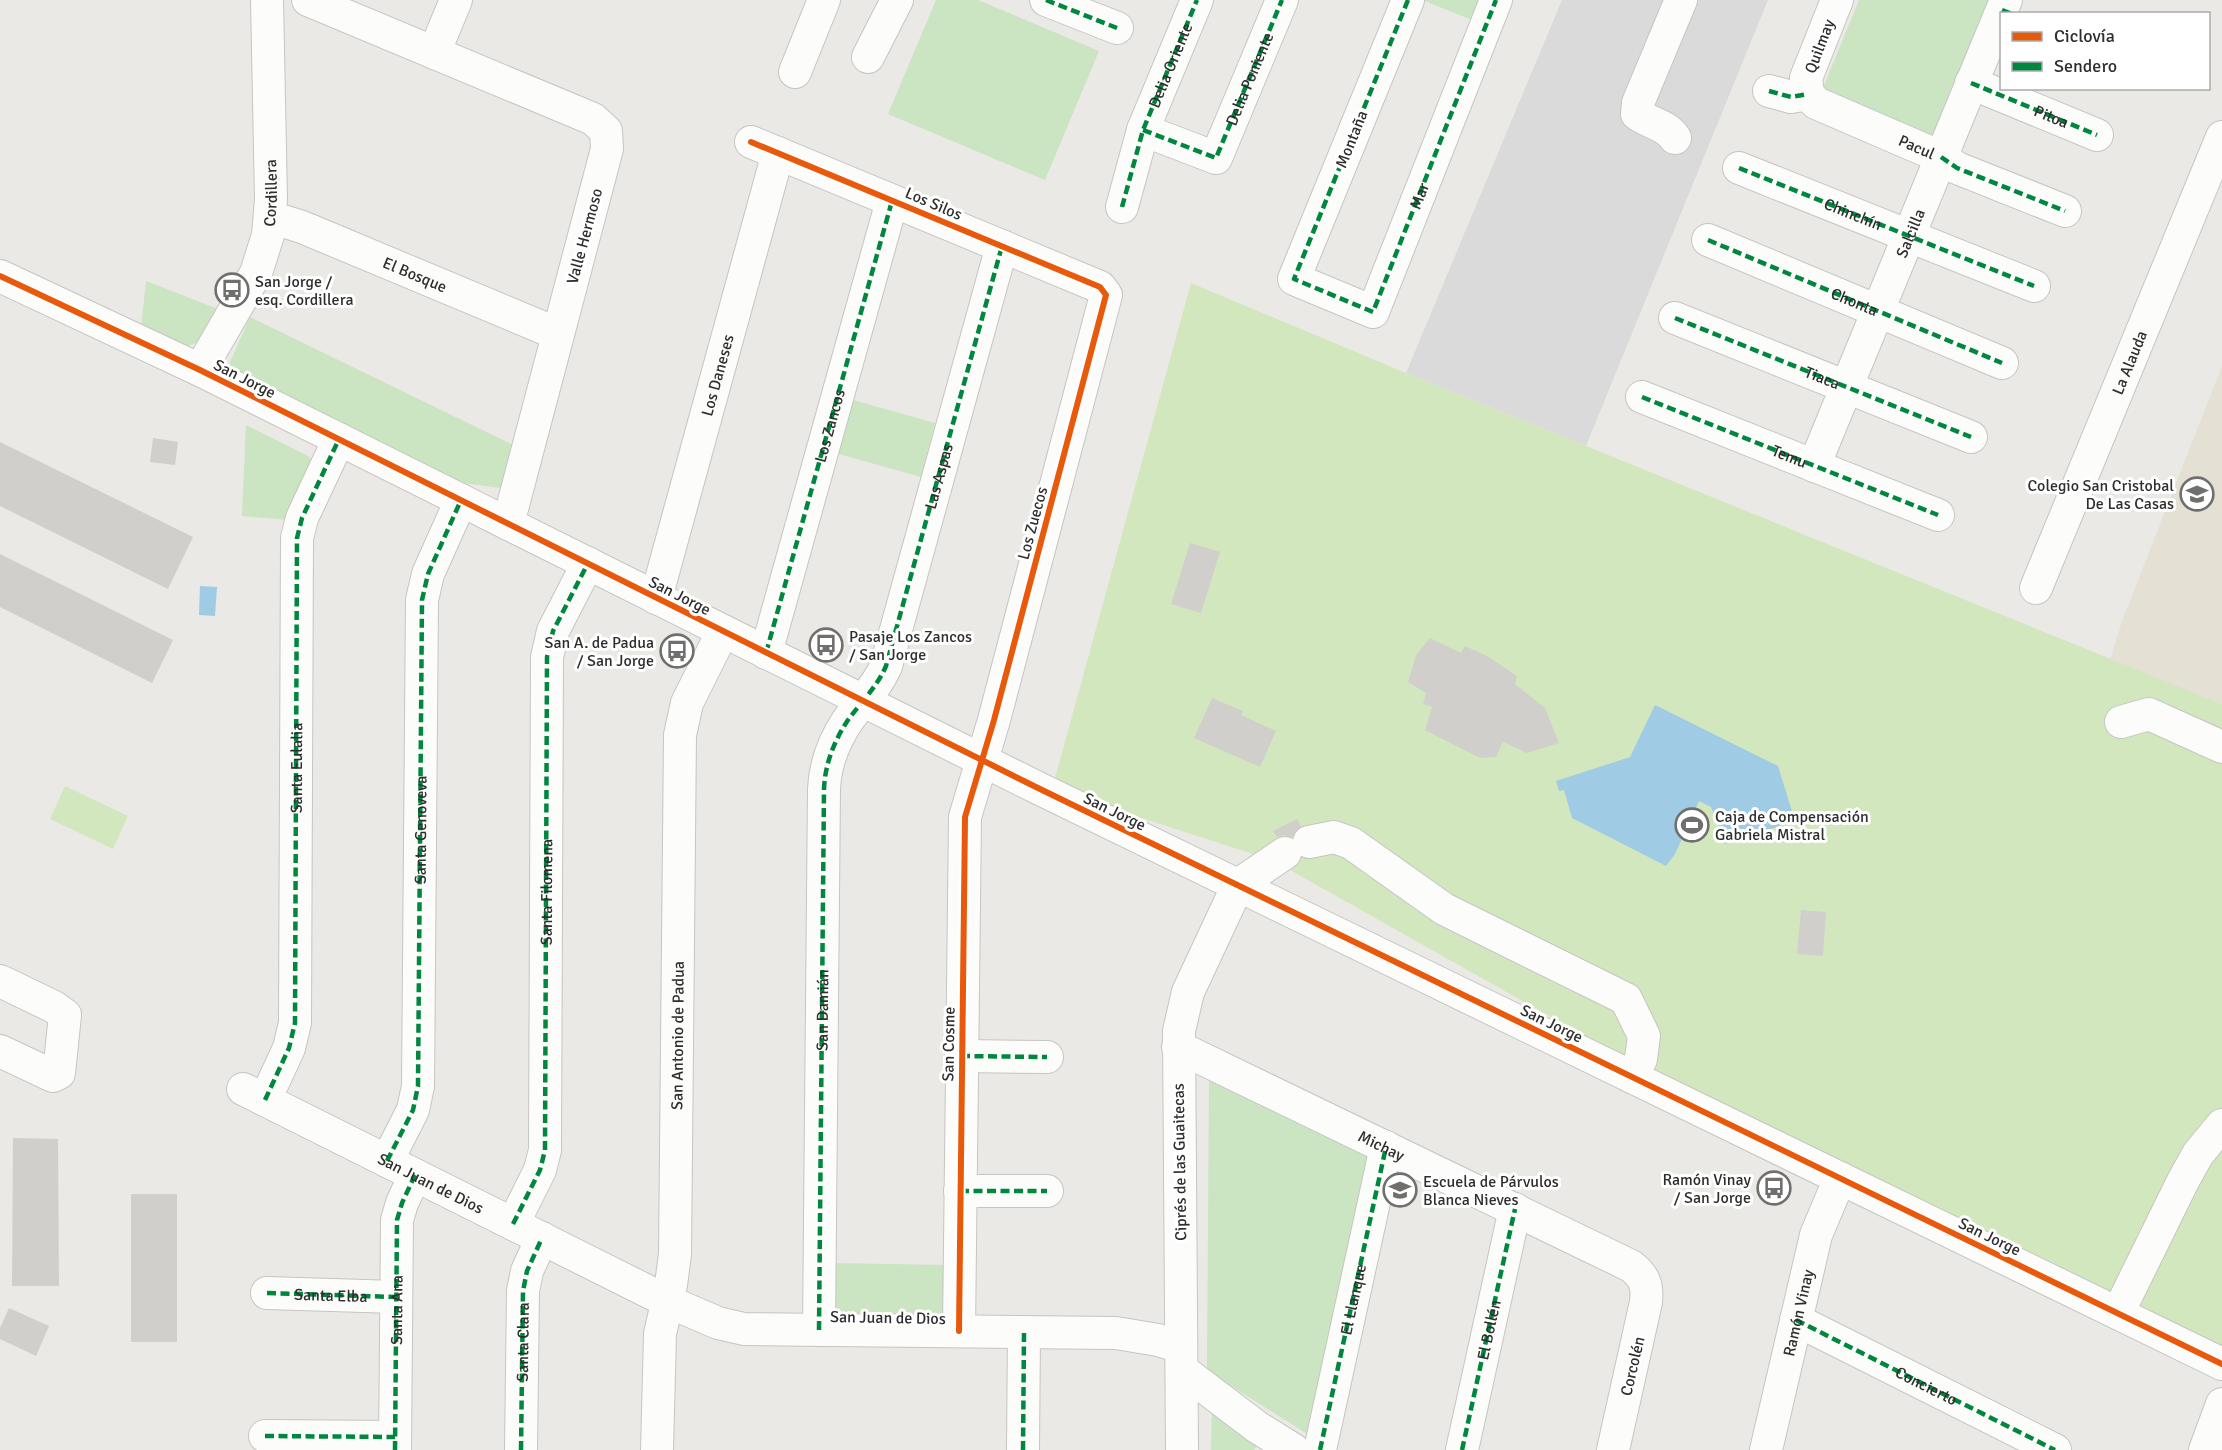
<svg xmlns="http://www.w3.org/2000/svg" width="2222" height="1450" viewBox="0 0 2222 1450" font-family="Signika,sans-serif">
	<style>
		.industrial { fill: #dbdadb }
		.education { fill: #e4e1d4 }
		.green { fill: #cbe4c1 }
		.pitch { fill: #d3e7bf }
		.water { fill: #9fcbe5 }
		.building { fill: #d0cfcb }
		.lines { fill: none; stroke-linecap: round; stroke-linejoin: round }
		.minor-casing { stroke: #c5c5c4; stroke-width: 34 }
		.minor { stroke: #fcfcfb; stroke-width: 32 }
		.quiet { stroke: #00873e; stroke-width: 4.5; stroke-dasharray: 9 4.5; stroke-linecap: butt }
		.cycleway-casing { stroke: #fff; stroke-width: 10 }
		.cycleway { stroke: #e8590c; stroke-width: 6 }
		.labels { text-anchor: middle; stroke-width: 6; stroke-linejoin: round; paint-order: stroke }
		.street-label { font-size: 16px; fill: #2e2e2e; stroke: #fff }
		.poi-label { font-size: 16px; fill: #2e2e2e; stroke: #fff; text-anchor: start }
	</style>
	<rect width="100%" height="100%" fill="#eae9e5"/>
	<path class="industrial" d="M1562,0H1768L1586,446L1406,373Z"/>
	<path class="education" d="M2222,366V704L2110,660L2122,621Z"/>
	<g class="green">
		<path d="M936,0H978L1099,51L1045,180L888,114Z"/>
		<path d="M1422,0H1483L1475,21Z"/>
		<path d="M1859,0H1991L1932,136L1823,88Z"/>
		<path d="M146,281L218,309L207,339L182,348L141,328Z"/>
		<path d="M250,317L513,445L501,488L463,483L226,371Z"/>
		<path d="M846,398L935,423L921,477L832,452Z"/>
		<path d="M246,425L310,457L311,464L289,520L242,516Z"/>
		<path d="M1209,1079L1374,1154L1312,1437L1207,1371Z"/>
		<path d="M829,1263L948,1265L947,1316L828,1313Z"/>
		<path d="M1212,1409L1258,1444L1254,1450H1211Z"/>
	</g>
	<g class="pitch">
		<path d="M1191,283L1406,373L2222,704V1345L1638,1066L1274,861L1052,789Z"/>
		<path d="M65,786L128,816L113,849L50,819Z"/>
	</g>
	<g class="water">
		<path d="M200,586L217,587L215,616L199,615Z"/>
		<path d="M1655,705L1778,766L1795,821L1725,844L1711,807L1699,801L1675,854L1666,866L1572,818L1564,790L1559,791L1556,781L1630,757Z"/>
	</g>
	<g class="building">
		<path d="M153,438L178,442L175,465L150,462Z"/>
		<path d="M0,442L193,537L168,589L0,506Z"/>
		<path d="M1190,543L1220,552L1201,613L1171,604Z"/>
		<path d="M0,554L173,640L152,683L0,607Z"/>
		<path d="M1430,638L1461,653L1465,646L1487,656L1517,676L1515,684L1545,708L1559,743L1527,753L1503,742L1496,757L1480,758L1425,730L1432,707L1423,704L1426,693L1408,682L1416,655Z"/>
		<path d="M1212,698L1243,711L1241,715L1276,731L1260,767L1194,738Z"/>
		<path d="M1297,819L1301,827L1292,837L1284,835L1277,837L1273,831Z"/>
		<path d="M1801,910L1826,912L1823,956L1797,954Z"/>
		<path d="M13,1138L58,1139L59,1286H12Z"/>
		<rect x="131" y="1194" width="46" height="148"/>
		<path d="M9,1308L49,1326L36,1356L0,1339V1328Z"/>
	</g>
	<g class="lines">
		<g class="minor-casing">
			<g id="minor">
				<path d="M308,0L593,119L606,131L607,149L508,524"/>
				<path d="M1046,0L1117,28"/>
				<path d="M1408,0L1294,279L1373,312L1496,0"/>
				<path id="s1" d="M1837,0L1806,78L1808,94L1816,103L1941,157L1957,168L2065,211"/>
				<path d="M434,53L456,0"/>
				<path d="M868,57L897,0"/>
				<path d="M795,72L824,0"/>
				<path id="s2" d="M1971,83L2097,135"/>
				<path d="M1769,91L1791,97L1808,94"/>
				<path d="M1143,130L1216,158L1282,0"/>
				<path d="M1675,138C1667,125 1649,123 1637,114L1638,103L1681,0"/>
				<path d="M751,142L1100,287L1106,295L994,720L965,817L959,1331"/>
				<path id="s3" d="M1739,168L2034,286"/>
				<path id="s4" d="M1122,207L1143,130L1197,0"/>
				<path id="s5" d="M270,217L302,227L558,334"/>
				<path id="s6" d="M1708,240L2002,363"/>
				<path d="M0,276L200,370L1038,788L2222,1364"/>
				<path id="s7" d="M1675,318L1971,437"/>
				<path id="s8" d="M200,370L256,273L268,235L271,199L267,0"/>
				<path id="s9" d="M1642,397L1938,515"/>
				<path id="s10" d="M1814,466L2006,0"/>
				<path id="s11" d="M2036,588L2222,137"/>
				<path id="s12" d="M656,598L778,153"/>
				<path id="s13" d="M766,653L892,201"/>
				<path d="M2121,722L2149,714L2222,747"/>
				<path d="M1309,842L1334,837L1351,843L1444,909L1626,999L1644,1036L1641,1059L1632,1077"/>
				<path d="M0,981L54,1007L65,1015L59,1073L53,1076L0,1051"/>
				<path id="s14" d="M1178,1047L1631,1266C1644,1276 1648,1285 1646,1302L1613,1450"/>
				<path d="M961,1056L1047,1057"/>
				<path id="s15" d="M243,1089L667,1301L718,1323L744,1329L1116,1333L1158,1340L1181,1347"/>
				<path d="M265,1100L289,1048L295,1023L297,538L302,518L339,439"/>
				<path d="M387,1161L413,1110L418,1086L422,600L428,574L461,500"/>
				<path d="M960,1191H1047"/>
				<path d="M513,1224L540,1170L545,1150L547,657L553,631L588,563"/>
				<path d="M267,1293L396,1297"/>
				<path d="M2118,1313L2183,1181L2198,1154L2222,1125"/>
				<path id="s16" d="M1796,1320L2055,1450"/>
				<path d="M819,1330L824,789C825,764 834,741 848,720C861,702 877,687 886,666L1002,246"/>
				<path d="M1182,1370L1257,1427L1294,1450"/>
				<path d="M265,1436L395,1437"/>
				<path d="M395,1450L397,1220L402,1203L415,1175"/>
				<path d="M521,1450L523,1291L527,1271L542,1238"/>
				<path id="s17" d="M657,1450L660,1334L671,1285L675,1254L680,735L687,703L723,631"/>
				<path d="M1023,1450L1024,1332"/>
				<path d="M1182,1450L1179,1031L1188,992L1238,885L1285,853"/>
				<path id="s18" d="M1320,1450L1386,1147"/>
				<path id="s19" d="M1462,1450L1515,1209"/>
				<path id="s20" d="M1766,1450L1816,1235L1840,1178"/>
				<path d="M2205,1450L2222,1404"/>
			</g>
		</g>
		<use href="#minor" class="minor"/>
		<g class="quiet">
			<path d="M1046,0L1117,28"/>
			<path id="s21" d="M1408,0L1294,279L1373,312L1496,0"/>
			<path d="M2002,10L2012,14"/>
			<path d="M1971,83L2097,135"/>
			<path d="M1769,91L1791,97L1808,94"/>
			<path id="s22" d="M1143,130L1216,158L1282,0"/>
			<path d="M1941,157L1957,168L2065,211"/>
			<path d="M1739,168L2034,286"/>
			<path d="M1122,207L1143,130L1197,0"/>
			<path d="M1708,240L2002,363"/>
			<path d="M1675,318L1971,437"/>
			<path d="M1642,397L1938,515"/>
			<path d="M766,653L892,201"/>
			<path d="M961,1056L1047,1057"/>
			<path id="s23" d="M265,1100L289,1048L295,1023L297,538L302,518L339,439"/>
			<path id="s24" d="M387,1161L413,1110L418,1086L422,600L428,574L461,500"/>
			<path d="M960,1191H1047"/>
			<path id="s25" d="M513,1224L540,1170L545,1150L547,657L553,631L588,563"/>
			<path id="s26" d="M267,1293L396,1297"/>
			<path d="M1796,1320L2055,1450"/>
			<path id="s27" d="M819,1330L824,789C825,764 834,741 848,720C861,702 877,687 886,666L1002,246"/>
			<path d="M265,1436L395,1437"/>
			<path id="s28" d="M395,1450L397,1220L402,1203L415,1175"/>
			<path id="s29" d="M521,1450L523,1291L527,1271L542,1238"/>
			<path d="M1023,1450L1024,1332"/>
			<path d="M1320,1450L1386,1147"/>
			<path d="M1462,1450L1515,1209"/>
		</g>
		<g class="cycleway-casing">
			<g id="cycleway">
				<path d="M751,142L1100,287L1106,295L994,720L965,817L959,1331"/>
				<path d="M0,276L200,370L1038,788L2222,1364"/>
			</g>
		</g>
		<use href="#cycleway" class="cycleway"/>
	</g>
	<defs>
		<g id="bus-ring" transform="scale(1.725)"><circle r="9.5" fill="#fff" stroke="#706f6e" stroke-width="1.5"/><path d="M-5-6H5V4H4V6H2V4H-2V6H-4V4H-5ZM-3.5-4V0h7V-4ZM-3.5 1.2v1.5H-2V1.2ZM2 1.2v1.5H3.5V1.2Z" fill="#706f6e"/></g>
		<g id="school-ring" transform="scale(1.725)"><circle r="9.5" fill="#fff" stroke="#706f6e" stroke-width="1.5"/><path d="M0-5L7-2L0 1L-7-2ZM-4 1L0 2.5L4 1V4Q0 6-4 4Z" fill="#706f6e"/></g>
		<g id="stadium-ring" transform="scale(1.725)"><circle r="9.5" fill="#fff" stroke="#706f6e" stroke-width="1.5"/><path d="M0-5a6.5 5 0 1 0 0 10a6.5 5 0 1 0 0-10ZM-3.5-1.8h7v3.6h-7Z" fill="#706f6e"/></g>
	</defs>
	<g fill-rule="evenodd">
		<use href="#bus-ring" x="232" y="290"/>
		<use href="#school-ring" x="2197" y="494"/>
		<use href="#bus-ring" x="826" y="645"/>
		<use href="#bus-ring" x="677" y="651"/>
		<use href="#stadium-ring" x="1692" y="825"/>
		<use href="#bus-ring" x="1774" y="1188"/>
		<use href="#school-ring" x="1400" y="1190"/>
	</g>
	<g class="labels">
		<g class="street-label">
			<text transform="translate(1819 46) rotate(-69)" y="6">Quilmay</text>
			<text dy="6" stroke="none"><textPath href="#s4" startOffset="150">Delia Oriente</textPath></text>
			<text dy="6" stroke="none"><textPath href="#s22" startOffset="164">Delia Poniente</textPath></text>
			<text dy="6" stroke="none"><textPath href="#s2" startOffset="87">Pitoa</textPath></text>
			<text transform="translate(1351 139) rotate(-68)" y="6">Montaña</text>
			<text dy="6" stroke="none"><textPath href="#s1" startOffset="222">Pacul</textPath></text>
			<text dy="6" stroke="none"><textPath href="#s8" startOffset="194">Cordillera</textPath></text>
			<text dy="6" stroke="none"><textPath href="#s21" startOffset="512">Mar</textPath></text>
			<text transform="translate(934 203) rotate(23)" y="6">Los Silos</text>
			<text dy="6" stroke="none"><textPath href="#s3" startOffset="123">Chinchín</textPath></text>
			<text dy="6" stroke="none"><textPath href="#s10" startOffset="252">Salcilla</textPath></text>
			<text transform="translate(584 236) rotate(-75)" y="6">Valle Hermoso</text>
			<text dy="6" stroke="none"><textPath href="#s5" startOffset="156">El Bosque</textPath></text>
			<text dy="6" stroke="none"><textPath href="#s6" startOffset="159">Chonta</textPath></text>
			<text dy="6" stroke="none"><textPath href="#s11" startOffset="244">La Alauda</textPath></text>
			<text dy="6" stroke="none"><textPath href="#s12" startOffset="231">Los Daneses</textPath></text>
			<text dy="6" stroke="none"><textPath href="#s7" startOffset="159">Tiaca</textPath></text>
			<text transform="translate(245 378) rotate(27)" y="6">San Jorge</text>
			<text dy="6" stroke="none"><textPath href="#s13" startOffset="236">Los Zancos</textPath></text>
			<text dy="6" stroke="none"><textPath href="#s9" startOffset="159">Temu</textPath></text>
			<text dy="6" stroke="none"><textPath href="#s27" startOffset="878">Las Aspas</textPath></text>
			<text transform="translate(1032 523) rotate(-75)" y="6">Los Zuecos</text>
			<text transform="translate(680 595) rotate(27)" y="6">San Jorge</text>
			<text dy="6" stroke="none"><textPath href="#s23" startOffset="338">Santa Eulalia</textPath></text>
			<text transform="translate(1115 811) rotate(26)" y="6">San Jorge</text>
			<text dy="6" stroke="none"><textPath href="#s24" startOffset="338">Santa Genoveva</textPath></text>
			<text dy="6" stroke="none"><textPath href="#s25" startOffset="339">Santa Filomena</textPath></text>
			<text dy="6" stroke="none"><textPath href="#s27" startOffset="320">San Damián</textPath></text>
			<text transform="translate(1552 1023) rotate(26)" y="6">San Jorge</text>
			<text dy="6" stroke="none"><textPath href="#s17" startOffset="416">San Antonio de Padua</textPath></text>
			<text transform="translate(948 1044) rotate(-89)" y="6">San Cosme</text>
			<text dy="6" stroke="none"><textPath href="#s14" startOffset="226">Michay</textPath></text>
			<text transform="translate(1179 1162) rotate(-91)" y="6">Ciprés de las Guaitecas</text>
			<text dy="6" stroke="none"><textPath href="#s15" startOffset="210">San Juan de Dios</textPath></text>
			<text transform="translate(1990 1236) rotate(26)" y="6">San Jorge</text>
			<text dy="6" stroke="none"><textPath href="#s26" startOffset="64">Santa Elba</textPath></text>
			<text dy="6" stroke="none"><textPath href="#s18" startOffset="154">El Llanque</textPath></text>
			<text dy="6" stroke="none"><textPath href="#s28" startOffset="140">Santa Ana</textPath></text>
			<text dy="6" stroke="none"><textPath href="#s20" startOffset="141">Ramón Vinay</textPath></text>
			<text transform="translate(888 1317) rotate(1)" y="6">San Juan de Dios</text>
			<text dy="6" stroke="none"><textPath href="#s19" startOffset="123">El Bollén</textPath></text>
			<text dy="6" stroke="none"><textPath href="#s29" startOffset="108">Santa Clara</textPath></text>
			<text transform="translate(1632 1366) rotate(-77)" y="6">Corcolén</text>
			<text dy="6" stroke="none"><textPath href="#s16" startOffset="146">Concierto</textPath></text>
		</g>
		<g class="poi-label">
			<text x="255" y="287">San Jorge /<tspan x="255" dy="18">esq. Cordillera</tspan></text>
			<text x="2174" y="491" text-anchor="end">Colegio San Cristobal<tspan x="2174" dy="18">De Las Casas</tspan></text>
			<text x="849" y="642">Pasaje Los Zancos<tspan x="849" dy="18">/ San Jorge</tspan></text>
			<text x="654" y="648" text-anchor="end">San A. de Padua<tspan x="654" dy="18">/ San Jorge</tspan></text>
			<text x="1715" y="822">Caja de Compensación<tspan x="1715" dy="18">Gabriela Mistral</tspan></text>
			<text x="1751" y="1185" text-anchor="end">Ramón Vinay<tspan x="1751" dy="18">/ San Jorge</tspan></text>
			<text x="1423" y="1187">Escuela de Párvulos<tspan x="1423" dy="18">Blanca Nieves</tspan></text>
		</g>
	</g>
	<rect x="2000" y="12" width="210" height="78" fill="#ffffff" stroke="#ababab" stroke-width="1.5"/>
	<rect x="2012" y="32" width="30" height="9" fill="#e8590c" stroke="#ababab" stroke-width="1.5"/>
	<text x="2054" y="42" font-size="18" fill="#2e2e2e">Ciclovía</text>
	<rect x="2012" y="62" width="30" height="9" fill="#00873e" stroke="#ababab" stroke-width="1.5"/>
	<text x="2054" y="72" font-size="18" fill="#2e2e2e">Sendero</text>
</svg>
